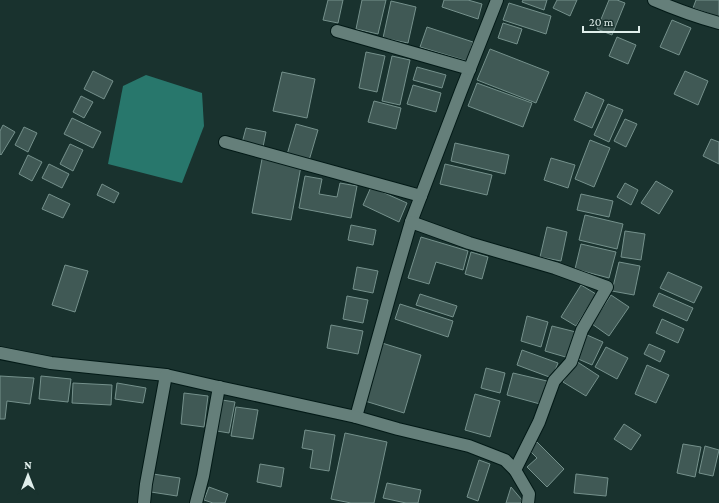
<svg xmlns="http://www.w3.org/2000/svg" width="719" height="503" viewBox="0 0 719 503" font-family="'Crimson Pro',serif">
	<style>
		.water { fill: #28776c }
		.building { fill: #405955; stroke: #75918c }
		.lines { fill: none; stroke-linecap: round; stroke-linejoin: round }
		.minor-casing { stroke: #021916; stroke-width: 14 }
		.minor { stroke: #657f7a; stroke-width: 12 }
	</style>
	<rect width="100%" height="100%" fill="#19322e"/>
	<path class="water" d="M146,75L202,93L204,126L182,183L108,164L123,86Z"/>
	<g class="building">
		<path d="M328,0H343L338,23L323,20Z"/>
		<path d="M362,0H386L378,34L356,29Z"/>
		<path d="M444,0H468L482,4L478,19L442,7Z"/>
		<path d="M523,0H547L544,10L522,2Z"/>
		<path d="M557,0H577L570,16L553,8Z"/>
		<path d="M609,0H617L625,3L612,35L597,29Z"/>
		<path d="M696,0H719V17L693,8Z"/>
		<path d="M391,1L416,7L408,43L383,38Z"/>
		<path d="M509,3L551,16L546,34L503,20Z"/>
		<path d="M672,20L691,28L679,55L660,47Z"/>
		<path d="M503,23L522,29L517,44L498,38Z"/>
		<path d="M427,27L473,42L467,61L420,47Z"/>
		<path d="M617,37L636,45L628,64L609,56Z"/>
		<path d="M490,49L549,72L536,103L477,80Z"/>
		<path d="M366,52L385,56L377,92L359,88Z"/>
		<path d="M392,56L410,60L400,105L382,101Z"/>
		<path d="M417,67L446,75L442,88L413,80Z"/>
		<path d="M93,71L113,81L104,99L84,89Z"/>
		<path d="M685,71L708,81L698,105L674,94Z"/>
		<path d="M282,72L315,79L307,118L273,111Z"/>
		<path d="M477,83L532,103L523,127L468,106Z"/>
		<path d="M413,85L441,93L436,112L407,104Z"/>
		<path d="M586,92L604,100L592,128L574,120Z"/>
		<path d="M81,96L93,102L84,118L73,112Z"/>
		<path d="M374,101L401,108L396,129L368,122Z"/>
		<path d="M608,104L623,110L609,142L594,135Z"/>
		<path d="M72,118L101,132L93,148L64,134Z"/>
		<path d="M625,119L637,124L626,147L614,141Z"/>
		<path d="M296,124L318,130L308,164L286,158Z"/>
		<path d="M3,125L15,132L1,155L0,154V131Z"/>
		<path d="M24,127L37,133L28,152L15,145Z"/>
		<path d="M246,128L266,132L263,147L242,143Z"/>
		<path d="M711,139L719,142V164L703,156Z"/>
		<path d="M590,140L610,148L594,187L575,179Z"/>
		<path d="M455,143L509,155L505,174L451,161Z"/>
		<path d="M70,144L83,150L73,171L60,164Z"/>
		<path d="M28,155L42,162L32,181L19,174Z"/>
		<path d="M551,158L575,165L568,188L544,180Z"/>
		<path d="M262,159L301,166L291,220L252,213Z"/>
		<path d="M49,164L69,174L62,188L42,178Z"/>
		<path d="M445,164L492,175L487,195L440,184Z"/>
		<path d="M305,176L322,179L319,194L337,197L340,183L357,186L351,218L299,208Z"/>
		<path d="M656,181L673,191L659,214L641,203Z"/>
		<path d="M625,183L638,190L631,205L617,197Z"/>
		<path d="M102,184L119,193L114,203L97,195Z"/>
		<path d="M371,187L407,203L399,222L363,205Z"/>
		<path d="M49,194L70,204L63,218L42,209Z"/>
		<path d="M581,194L613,201L609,217L577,210Z"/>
		<path d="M585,215L623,224L617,249L579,240Z"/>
		<path d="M351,225L376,230L373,245L348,240Z"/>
		<path d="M547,227L567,232L561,261L540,257Z"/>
		<path d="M625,231L645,234L641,260L621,257Z"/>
		<path d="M421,237L468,251L463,270L436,262L429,284L408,278Z"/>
		<path d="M581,244L616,252L609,278L575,269Z"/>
		<path d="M471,252L488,257L482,279L465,274Z"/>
		<path d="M619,262L640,266L634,295L612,291Z"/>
		<path d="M65,265L88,271L75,312L52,305Z"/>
		<path d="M357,267L378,271L373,293L353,289Z"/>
		<path d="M668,272L702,287L694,303L660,288Z"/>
		<path d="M581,285L596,294L576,326L561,317Z"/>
		<path d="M659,293L693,308L687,321L653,306Z"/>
		<path d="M420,294L457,306L453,317L416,305Z"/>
		<path d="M611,295L629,307L609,336L592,324Z"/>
		<path d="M347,296L368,300L363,323L343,319Z"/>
		<path d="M400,304L453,321L448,337L395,319Z"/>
		<path d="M527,316L548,322L541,347L521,341Z"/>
		<path d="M662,319L684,329L678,343L656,333Z"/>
		<path d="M331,325L363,331L358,354L327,348Z"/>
		<path d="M552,326L576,332L569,358L545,351Z"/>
		<path d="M587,335L603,342L592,365L576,358Z"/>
		<path d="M382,343L421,355L404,413L365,401Z"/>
		<path d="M649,344L665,351L660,362L644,354Z"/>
		<path d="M606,347L628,358L617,379L595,367Z"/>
		<path d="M522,350L558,363L552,378L517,365Z"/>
		<path d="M576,361L599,376L586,396L563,382Z"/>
		<path d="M647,365L669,375L656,403L635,394Z"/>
		<path d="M486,368L505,373L500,393L481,388Z"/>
		<path d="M513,373L547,381L540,404L507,395Z"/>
		<path d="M0,376L34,378L30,404L7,401L5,419H0Z"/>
		<path d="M41,376L71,379L68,402L39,399Z"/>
		<path d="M73,383L112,385L111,405L72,403Z"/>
		<path d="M117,383L146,388L143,403L115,399Z"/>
		<path d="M184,393L208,396L204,427L181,424Z"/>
		<path d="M475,394L500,401L490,437L465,430Z"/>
		<path d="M222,400L235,402L229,433L217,431Z"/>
		<path d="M236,407L258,410L253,439L231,436Z"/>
		<path d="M624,424L641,435L631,450L614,439Z"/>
		<path d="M305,430L335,435L329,471L310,468L313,450L302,448Z"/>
		<path d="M345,433L387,442L374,503H351L331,499Z"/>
		<path d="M537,442L564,469L547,487L527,467L537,458L529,450Z"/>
		<path d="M683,444L701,447L695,477L677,473Z"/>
		<path d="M705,446L719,450L713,476L699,473Z"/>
		<path d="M479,460L490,464L478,501L467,497Z"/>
		<path d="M260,464L284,468L281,487L257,482Z"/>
		<path d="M153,474L180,478L177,496L151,492Z"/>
		<path d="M576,474L608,478L606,496L574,493Z"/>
		<path d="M387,483L421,490L418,503H406L383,498Z"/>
		<path d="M209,487L228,494L225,503H213L204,500Z"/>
		<path d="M511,487L522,500L521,503H506Z"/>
	</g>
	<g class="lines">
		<g class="minor-casing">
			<g id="minor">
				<path d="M497,0L461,91L411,222L395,277L356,417L398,429L469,446L505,460L515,470L529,494L528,503"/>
				<path d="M654,0C675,9 697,17 719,23"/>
				<path d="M337,31L470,69"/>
				<path d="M225,142L421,196"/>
				<path d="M411,222L469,243L555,268L607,287L582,330L571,362L554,381L539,422L515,470"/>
				<path d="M0,353L51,363L166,375L214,386L356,417"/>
				<path d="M144,503L146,484L166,375"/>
				<path d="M196,503L203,476L219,387"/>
			</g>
		</g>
		<use href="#minor" class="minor"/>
	</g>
	<g transform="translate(28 475)" stroke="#19322e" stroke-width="3" paint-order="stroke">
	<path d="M0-3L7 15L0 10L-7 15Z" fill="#e0eeeb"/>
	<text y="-6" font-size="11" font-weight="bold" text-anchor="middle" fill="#e0eeeb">N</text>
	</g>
	<path d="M583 26v6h56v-6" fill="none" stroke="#e0eeeb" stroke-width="2"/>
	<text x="589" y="26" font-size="12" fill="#e0eeeb" stroke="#19322e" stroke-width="3" paint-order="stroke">20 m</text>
</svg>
